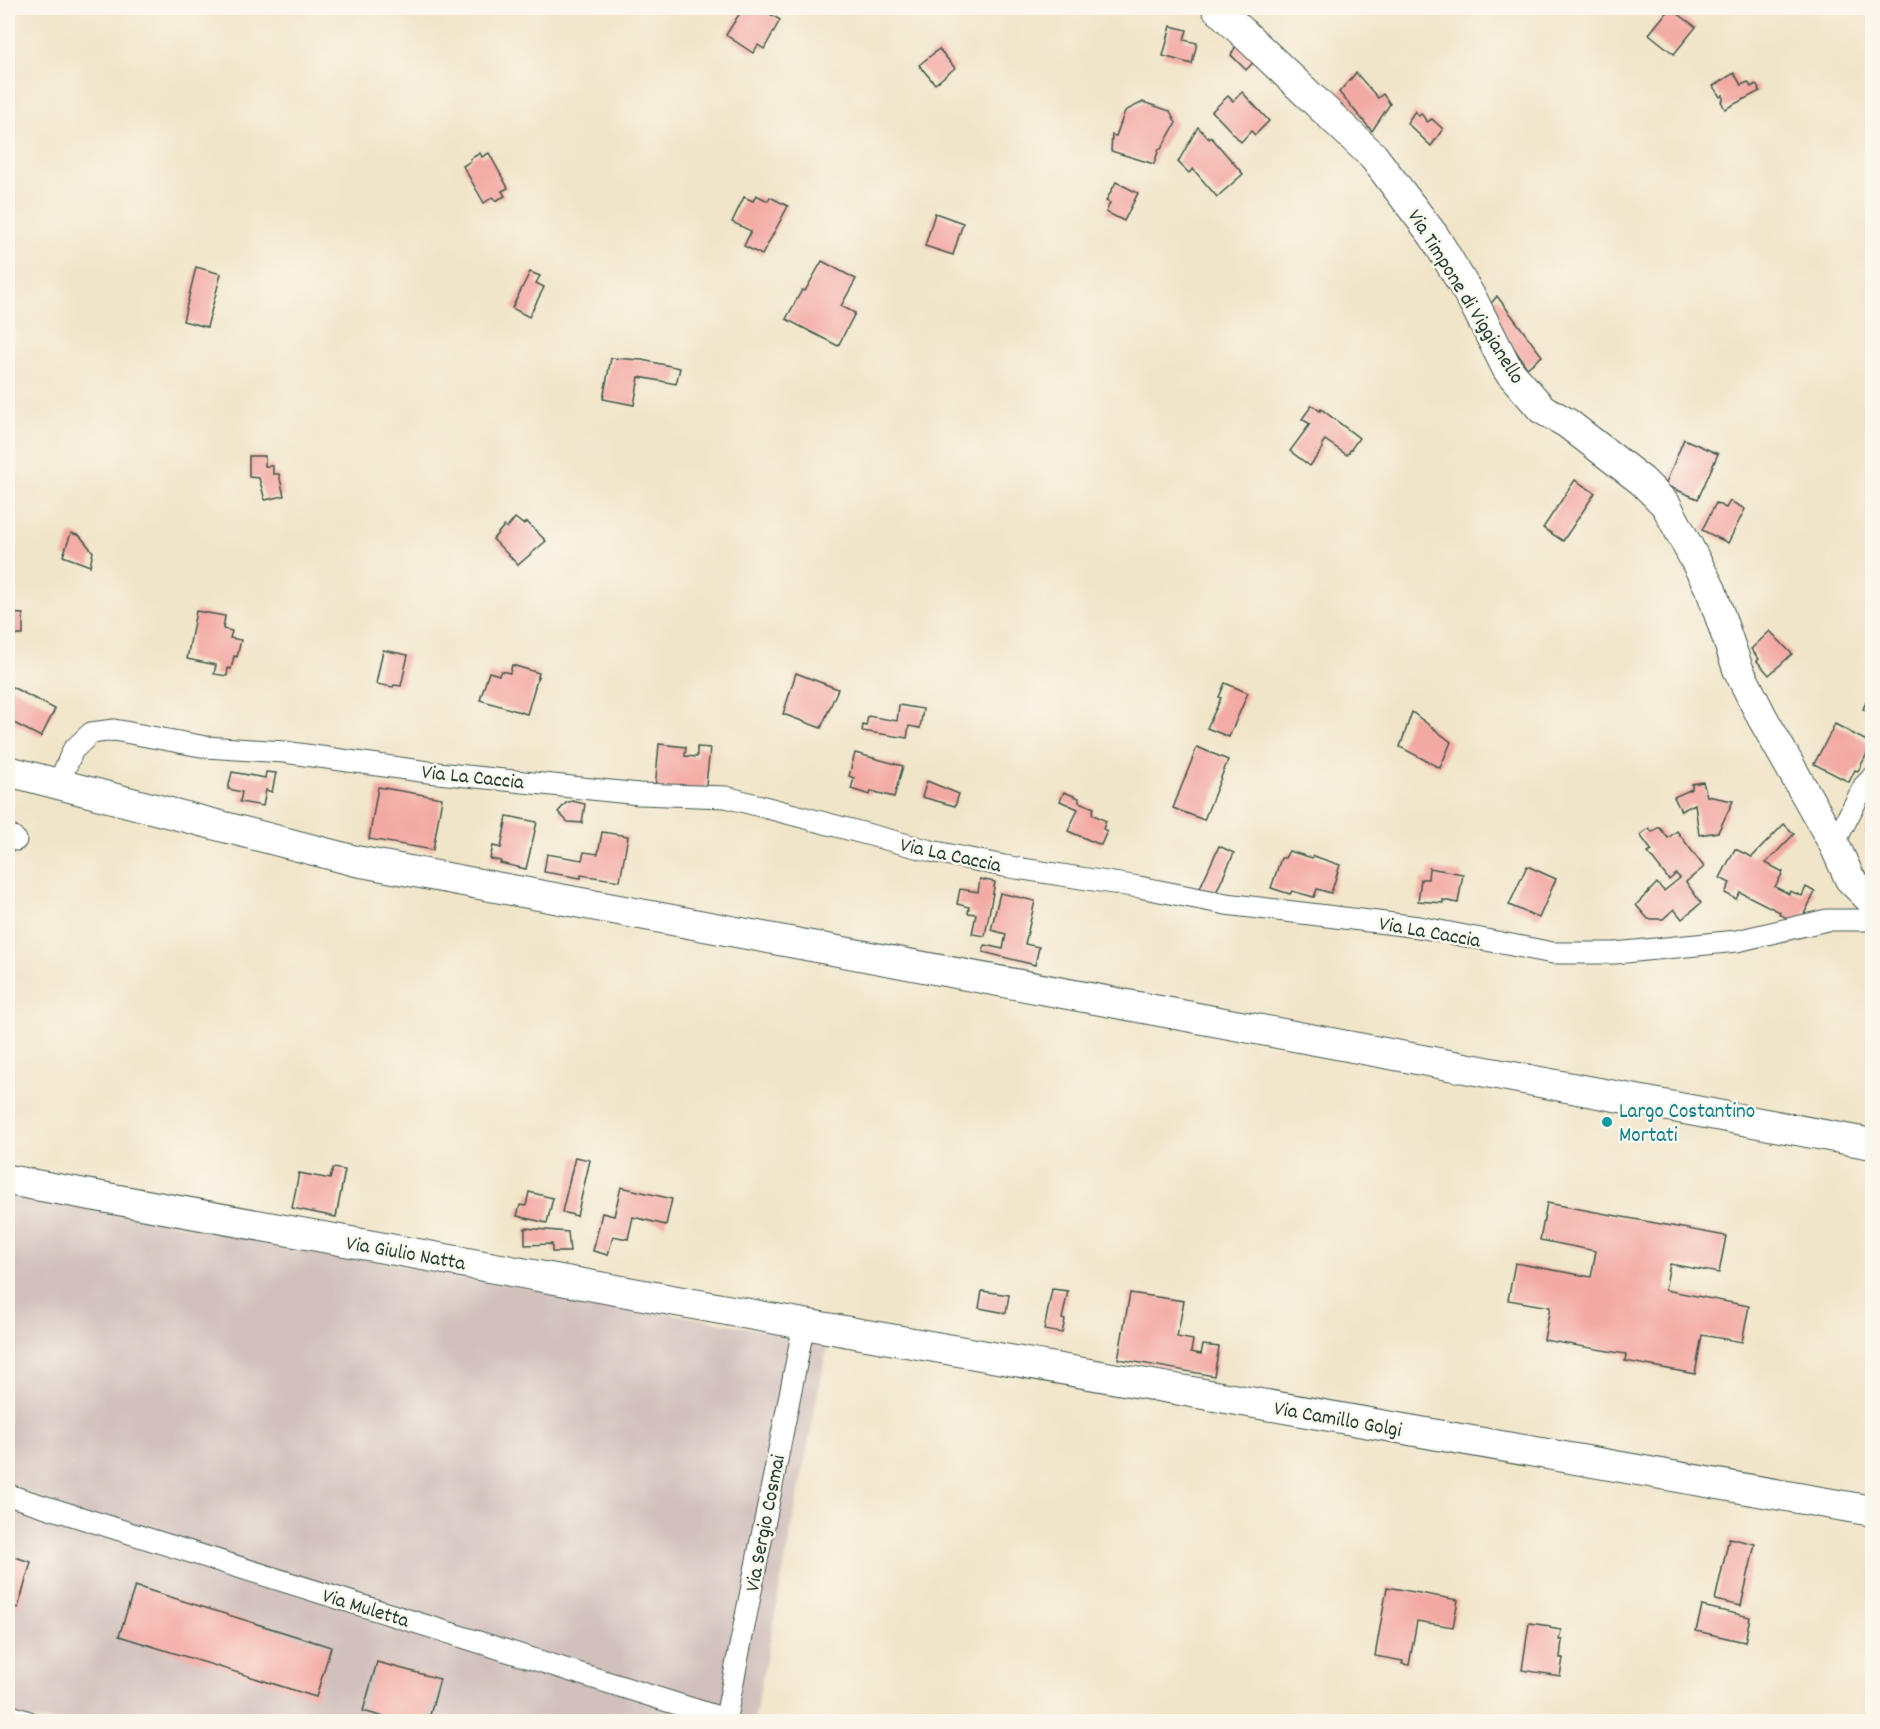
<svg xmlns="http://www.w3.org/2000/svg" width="1880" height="1729" viewBox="0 0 1880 1729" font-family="Dekko,sans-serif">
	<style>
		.industrial { fill: #d1c0bc }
		.building { fill: #f3a9a3 }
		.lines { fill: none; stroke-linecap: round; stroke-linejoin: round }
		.street-casing { stroke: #3e564a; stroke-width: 23 }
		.secondary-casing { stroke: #3e564a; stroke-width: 32 }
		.street { stroke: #fff; stroke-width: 21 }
		.secondary { stroke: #fff; stroke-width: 30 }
		.culture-dot { fill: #0f9aa8; stroke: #fbf7ec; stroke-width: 2 }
		.labels { text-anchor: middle; stroke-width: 5; stroke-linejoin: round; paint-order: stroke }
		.street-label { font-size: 21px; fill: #1f3d34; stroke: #fbf7ec }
		.culture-label { font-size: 21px; fill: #0d838f; stroke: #fbf7ec; text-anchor: start }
	</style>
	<rect width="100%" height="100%" fill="#fbf7ec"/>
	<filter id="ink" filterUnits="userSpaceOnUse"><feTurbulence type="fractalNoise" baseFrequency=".0167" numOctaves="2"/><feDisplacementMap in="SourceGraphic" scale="12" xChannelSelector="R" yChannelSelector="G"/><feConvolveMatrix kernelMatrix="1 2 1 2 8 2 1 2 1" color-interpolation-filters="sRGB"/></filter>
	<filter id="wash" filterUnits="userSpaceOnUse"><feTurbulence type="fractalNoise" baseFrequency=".008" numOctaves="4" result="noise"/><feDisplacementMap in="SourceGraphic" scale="24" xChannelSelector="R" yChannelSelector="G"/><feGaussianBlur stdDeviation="1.35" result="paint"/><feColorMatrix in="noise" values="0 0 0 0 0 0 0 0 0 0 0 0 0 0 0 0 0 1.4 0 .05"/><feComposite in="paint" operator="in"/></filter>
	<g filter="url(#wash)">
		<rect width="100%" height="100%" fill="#f1e5c9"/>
		<path class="industrial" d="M8,1194L828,1342L754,1721H8Z"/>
		<g id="blocks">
			<g class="building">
				<path d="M743,8H761L780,20L764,49L758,45L753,53L726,35Z"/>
				<path d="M1670,8L1696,27L1674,54L1649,34Z"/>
				<path d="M1171,26L1187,30L1184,40L1197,43L1192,64L1163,56Z"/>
				<path d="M1242,34L1263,52L1246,70L1231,55Z"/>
				<path d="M939,49L955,68L935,84L919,65Z"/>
				<path d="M1356,73L1378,98L1383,94L1390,104L1372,131L1339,92Z"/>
				<path d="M1734,73L1741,85L1748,82L1751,87L1756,84L1760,91L1725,109L1721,101L1723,100V95L1720,97L1713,86Z"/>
				<path d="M1242,92L1269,121L1255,135L1251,131L1241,142L1212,111L1228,96L1233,101Z"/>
				<path d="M1143,102L1170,111L1176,123L1161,149H1159L1154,164L1111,151L1112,135L1116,136L1125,111Z"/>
				<path d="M1415,111L1419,116L1421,113L1427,122L1432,119L1443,129L1431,146L1407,123Z"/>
				<path d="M1198,127L1209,139L1211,137L1243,174L1217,197L1193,169L1189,173L1178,162Z"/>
				<path d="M480,153L482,157L489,153L508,188L502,191L505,196L495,201L493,197L484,203L463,166L471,161L470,159Z"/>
				<path d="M1116,182L1138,193L1124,221L1106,212L1110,203L1106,201Z"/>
				<path d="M756,195L768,201L770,197L788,206L762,255L744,246L751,231L732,222L744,197L753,201Z"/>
				<path d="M935,213L963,223L953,255L925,246Z"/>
				<path d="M822,261L856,279L841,306L855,313L838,346L786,319L802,290L805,291Z"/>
				<path d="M196,267L221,274L207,327L183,321Z"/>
				<path d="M530,272L540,276L536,283L544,287L529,317L512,308Z"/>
				<path d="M1497,296L1542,356L1527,368L1514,348L1508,352L1485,311Z"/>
				<path d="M611,358L642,360L680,368L676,384L639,377L634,405L603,399Z"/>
				<path d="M1312,405L1320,411L1321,409L1359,438L1347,455L1325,440L1322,444L1323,448L1310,466L1290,451L1310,424L1302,419Z"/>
				<path d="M1684,439L1718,454L1698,499L1665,485Z"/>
				<path d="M249,456H265V466H273V474H279L284,496L265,500L259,478L249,477Z"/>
				<path d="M1575,480L1595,493L1563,541L1543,528Z"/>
				<path d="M1730,501L1745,509L1728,543L1702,530L1716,503L1726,508Z"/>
				<path d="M515,518L523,524L527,522L546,541L518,565L493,539L504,526L507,528Z"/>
				<path d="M71,533L80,536L93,552L90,566L63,556Z"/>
				<path d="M196,611L225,616L223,629L232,631L230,638L241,640L237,657L234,656L231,669L228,668L227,676L214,674L216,665L187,659Z"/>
				<path d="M8,613L23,614V635H8Z"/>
				<path d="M1770,631L1792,654L1769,675L1757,661L1759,659L1751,649Z"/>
				<path d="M383,650L408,655L401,686L394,685L393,687L376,684Z"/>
				<path d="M512,665L539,673L527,714L480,700L489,672L499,675L501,671L510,673Z"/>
				<path d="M796,673L838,689L821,728L783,714Z"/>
				<path d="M1225,683L1248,693L1229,737L1207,728L1221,698L1219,697Z"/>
				<path d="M8,685L55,709L41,737L8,720Z"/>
				<path d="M1872,689V714L1863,709Z"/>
				<path d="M899,705L923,709L920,728L909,726L907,738L862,731L863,725L866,726L868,716L897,721Z"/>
				<path d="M1412,712L1451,742L1440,768L1400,747Z"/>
				<path d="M1835,724L1872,744L1858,771L1855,770L1849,782L1814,764Z"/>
				<path d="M659,744L686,747L685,756L697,757V747L710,748L705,794L655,789Z"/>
				<path d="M1197,747L1228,760L1204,820L1173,808Z"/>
				<path d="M855,753L903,766L894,797L871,791L870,795L851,789L854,778L849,776Z"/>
				<path d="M232,772L265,778L266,772L276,773L272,792L266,790L263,806L240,802L242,792L228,789Z"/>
				<path d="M927,781L959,794L955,806L922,797Z"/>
				<path d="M1703,782L1707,796L1733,801L1718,832L1699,835L1695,804L1681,811L1674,797L1692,789V784Z"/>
				<path d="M378,787L442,798L433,850L369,839Z"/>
				<path d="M1064,792L1079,798V802L1094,808L1092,814L1106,821L1103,829L1107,831L1101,845L1068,831L1078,809L1060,801Z"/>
				<path d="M572,801L585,804L582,823L568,822L558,812L566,803Z"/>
				<path d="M1872,813V832L1865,829Z"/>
				<path d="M507,816L537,822L526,869L500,863L501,861L490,859L493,846L501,848Z"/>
				<path d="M1784,824L1794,834L1766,863L1783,872L1775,887L1789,894L1790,891L1802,896L1806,887L1815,892L1799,924L1779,914L1780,912L1740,892L1736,899L1725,893L1730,883L1720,878L1735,849L1752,857Z"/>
				<path d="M1659,827L1668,838L1677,831L1704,867L1686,882L1701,903L1682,919L1674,909L1663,919H1648L1636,905L1657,883L1664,891L1680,878L1676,874L1669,880L1648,853L1652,851L1640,835L1649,828L1652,832Z"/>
				<path d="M602,832L628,836L620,881L581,875V878L544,872L547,854L582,860L584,852L598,854Z"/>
				<path d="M1219,846L1234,853L1214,897L1199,890Z"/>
				<path d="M1289,851L1312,858L1314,856L1340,865L1331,893L1317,889L1314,897L1292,891L1290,894L1271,888L1281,858H1285Z"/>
				<path d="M1527,866L1556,879L1539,918L1509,905Z"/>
				<path d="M1429,868L1463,874L1458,903L1443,900V903L1418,901L1421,879H1428Z"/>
				<path d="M980,879L995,882L985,936L972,934L976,914L968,913L969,907L957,904L960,889L978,892Z"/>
				<path d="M1000,893L1035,901L1025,944L1039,947L1035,965L983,952L985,945L1003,949L1006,934L991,930Z"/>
				<path d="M575,1157L590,1160L577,1216L562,1212Z"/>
				<path d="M333,1168L345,1170L336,1217L292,1208L299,1173L330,1179Z"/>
				<path d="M621,1187L672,1199L666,1225L633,1217L628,1239L613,1236L608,1255L593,1251L602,1213L614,1216Z"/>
				<path d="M529,1192L553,1198L547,1223L517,1216L520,1205L526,1206Z"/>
				<path d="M1547,1203L1726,1236L1719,1273L1670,1264L1665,1290L1749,1306L1742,1342L1702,1335L1695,1374L1625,1361L1626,1354L1544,1340L1550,1307L1508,1300L1515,1263L1591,1277L1596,1251L1540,1240Z"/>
				<path d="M525,1228L568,1232L570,1252H552V1244L525,1245Z"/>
				<path d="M1052,1289L1068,1291L1062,1319L1065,1320L1062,1333L1044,1330Z"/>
				<path d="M982,1291L1009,1295L1006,1313L979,1308Z"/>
				<path d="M1130,1293L1184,1301L1177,1337L1193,1340L1191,1352L1201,1354L1203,1345L1219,1347L1214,1376L1118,1359Z"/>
				<path d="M1729,1538L1755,1544L1741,1606L1715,1600Z"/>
				<path d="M8,1555L31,1562L18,1608L8,1605Z"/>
				<path d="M135,1586L331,1647L316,1697L119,1636Z"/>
				<path d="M1387,1587L1458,1600L1453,1627L1417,1621L1409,1665L1402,1664L1403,1661L1375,1656Z"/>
				<path d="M1702,1606L1750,1617L1745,1642L1696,1631Z"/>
				<path d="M1529,1623L1550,1626V1628L1561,1630L1559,1640H1562L1560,1658H1563L1560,1676L1522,1670Z"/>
				<path d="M377,1662L440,1679L428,1722H401L363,1711Z"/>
			</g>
		</g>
	</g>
	<g filter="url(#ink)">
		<use href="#blocks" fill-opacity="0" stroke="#3e564a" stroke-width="1.5"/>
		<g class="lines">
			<g class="street-casing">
				<g id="street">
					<path d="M58,785L73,750L91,733L114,730L206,747L284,752L428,772L639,794L726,797L931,851L1004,866L1139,887L1226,904L1419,927L1553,953H1615L1737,941L1827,920H1872"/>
					<path d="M8,834L16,840"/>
					<path d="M1834,844L1864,786L1872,778"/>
					<path d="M8,1495L725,1719"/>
					<path d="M8,1715L29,1722"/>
					<path d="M725,1722L804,1324"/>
				</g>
			</g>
			<g class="secondary-casing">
				<g id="secondary">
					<path d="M1217,8L1373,156L1434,236L1473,301L1508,370L1542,409L1567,423L1642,481L1666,505L1711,590L1738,669L1762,717L1834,844L1850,879L1872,901"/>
					<path d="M8,771L356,861L1872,1144"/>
					<path d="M8,1180L804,1324L1872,1511"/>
				</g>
			</g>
			<use href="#street" class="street"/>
			<use href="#secondary" class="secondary"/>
		</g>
	</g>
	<circle class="culture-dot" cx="1607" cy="1122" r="6"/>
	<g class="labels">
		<g class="street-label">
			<text transform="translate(1467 296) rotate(58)" y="7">Via Timpone di Viggianello</text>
			<text transform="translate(473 776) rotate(6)" y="7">Via La Caccia</text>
			<text transform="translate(951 854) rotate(12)" y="7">Via La Caccia</text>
			<text transform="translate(1430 931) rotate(10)" y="7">Via La Caccia</text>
			<text transform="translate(406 1252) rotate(10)" y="7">Via Giulio Natta</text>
			<text transform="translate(1338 1418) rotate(10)" y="7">Via Camillo Golgi</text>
			<text transform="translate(764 1523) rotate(-79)" y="7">Via Sergio Cosmai</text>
			<text transform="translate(366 1607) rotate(17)" y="7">Via Muletta</text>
		</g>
		<g class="culture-label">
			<text x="1619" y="1117">Largo Costantino<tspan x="1619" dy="24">Mortati</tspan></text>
		</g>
	</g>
	<rect width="1880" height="1729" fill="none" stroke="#fbf7ec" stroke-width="30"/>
</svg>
